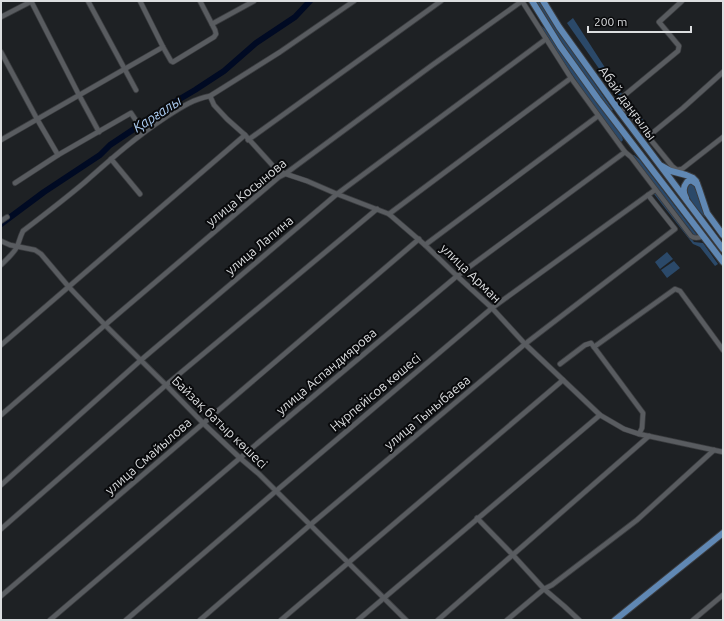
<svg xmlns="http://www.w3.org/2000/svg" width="724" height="621" viewBox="0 0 724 621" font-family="Ubuntu,sans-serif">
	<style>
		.green { fill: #2b4969 }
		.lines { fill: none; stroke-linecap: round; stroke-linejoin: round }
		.river { stroke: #000a23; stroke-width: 6 }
		.minor-casing { stroke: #3b3d40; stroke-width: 6 }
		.major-casing { stroke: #3b3d40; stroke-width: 8 }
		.minor { stroke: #595c60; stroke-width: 4.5 }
		.major { stroke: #6088b4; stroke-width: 6 }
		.labels { text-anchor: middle; stroke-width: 4; stroke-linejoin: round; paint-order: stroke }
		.street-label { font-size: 13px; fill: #dcdee0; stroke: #090a0c }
		.water-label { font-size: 14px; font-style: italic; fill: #adcef4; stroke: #090a0c }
	</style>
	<rect width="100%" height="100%" fill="#1e2124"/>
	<g class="green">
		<path d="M535,1H539L555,26L613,110L611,111C585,75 558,39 535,1Z"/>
		<path d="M573,18L622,94L619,97L567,23Z"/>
		<path d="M538,23L545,29L572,68L621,133L623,140L621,142L586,95L538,24Z"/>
		<path d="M626,97L651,131L647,133L623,101L624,99Z"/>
		<path d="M634,155L640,160L697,235H694L632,156Z"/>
		<path d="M689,182L693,184L697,190L707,217H705C697,210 689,200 686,189Z"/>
		<path d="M656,193L694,242L703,243L718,264L715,266L700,247L693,244L654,194Z"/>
		<path d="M667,252L673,259L660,269L655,262Z"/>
		<path d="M674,261L680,268L667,278L661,270Z"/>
	</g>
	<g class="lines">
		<path class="river" d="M1,224L44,192L100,155L110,145L173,103L195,90L224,71L256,43L295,17L310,1"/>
		<g class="minor-casing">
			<g id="minor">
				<path d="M31,1L79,95L99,132"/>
				<path d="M88,1L136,90"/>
				<path d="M140,1L163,47L171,61L173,62L214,37L216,34L215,30L200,1"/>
				<path d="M522,1L571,78L625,152L631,157L691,236C695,239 699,238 703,236"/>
				<path d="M1,17L32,1"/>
				<path d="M212,24L254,1"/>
				<path d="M1,52L37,119L58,155"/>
				<path d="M210,96L214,105L227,119L245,135L274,167L280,172L307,181L337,194L389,214L425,245L457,276L492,308L525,344L600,415L624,429L639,434L723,452"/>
				<path d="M626,107L620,99L678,51L679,46L659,22L682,1"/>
				<path d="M624,109L626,107L646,134L650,135L683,108L723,72"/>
				<path d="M646,134L672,166L677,170L682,169L723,137"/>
				<path d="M1,140L163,47"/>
				<path d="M248,140L441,1"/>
				<path d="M111,159L140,194"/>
				<path d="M15,183L58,155L131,113L137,122"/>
				<path d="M389,214L571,78"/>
				<path d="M1,221L7,217"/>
				<path d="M1,241L10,245L35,250L41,254L68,286L105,325L166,385L203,423L240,458L259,474L406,620"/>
				<path d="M425,245L598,116"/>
				<path d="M1,265C6,260 13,254 17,247C19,242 20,237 23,231C44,215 65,199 85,182C111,159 137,136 166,117C180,108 193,99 210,96L280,52L354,1"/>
				<path d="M1,345L245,135"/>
				<path d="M594,347L675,289L680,291L723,350"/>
				<path d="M560,364L585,345L591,343L643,413L642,428L639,434"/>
				<path d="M1,415L105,325L279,177L285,174L431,66L522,1"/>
				<path d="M1,485L141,360L337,194L546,39"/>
				<path d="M477,518L513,555L544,589L564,606L579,620"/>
				<path d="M1,529L166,385L377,209"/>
				<path d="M1,596L419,239"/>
				<path d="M50,620L240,458L457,276L625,152"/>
				<path d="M126,620L276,491L492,308L648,195"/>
				<path d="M200,620L310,525L525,344L675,229L648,195L655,190"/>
				<path d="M281,620L563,380"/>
				<path d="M358,620L600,415"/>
				<path d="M438,620L649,436"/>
				<path d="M507,620L544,589L552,585L637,520L714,450"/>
				<path d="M693,620L723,595"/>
			</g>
		</g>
		<g class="major-casing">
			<g id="major">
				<path d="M532,1L560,46L598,99L723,262"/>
				<path d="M543,1L559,27L620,112L723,249"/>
				<path d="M662,166L671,171L686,175L693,178L696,181L699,189L707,213L723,235"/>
				<path d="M686,198C683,193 683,187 687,182L691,180L697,184"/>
				<path d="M615,620L723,533"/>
			</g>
		</g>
		<use href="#minor" class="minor"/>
		<use href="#major" class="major"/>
	</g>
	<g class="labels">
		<g class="street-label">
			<text transform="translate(628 103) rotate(54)" y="5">Абай даңғылы</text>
			<text transform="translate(246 192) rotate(-39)" y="5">улица Косынова</text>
			<text transform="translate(259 245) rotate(-40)" y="5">улица Лапина</text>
			<text transform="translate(471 273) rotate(44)" y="5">улица Арман</text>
			<text transform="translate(326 371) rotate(-40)" y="5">улица Аспандиярова</text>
			<text transform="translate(375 392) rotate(-40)" y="5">Нұрпейісов көшесі</text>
			<text transform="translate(427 412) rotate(-40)" y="5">улица Тыныбаева</text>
			<text transform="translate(220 422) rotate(44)" y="5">Байзақ батыр көшесі</text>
			<text transform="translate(148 456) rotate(-41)" y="5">улица Смайылова</text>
		</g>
		<g class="water-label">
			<text transform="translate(157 114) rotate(-33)" y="5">Қарғалы</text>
		</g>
	</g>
	<rect width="724" height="621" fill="none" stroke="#dcdee0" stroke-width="4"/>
	<path d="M588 26v6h103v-6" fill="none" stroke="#dcdee0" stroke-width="2"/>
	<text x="594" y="26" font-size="12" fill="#dcdee0" stroke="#090a0c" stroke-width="3" paint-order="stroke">200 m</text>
</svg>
